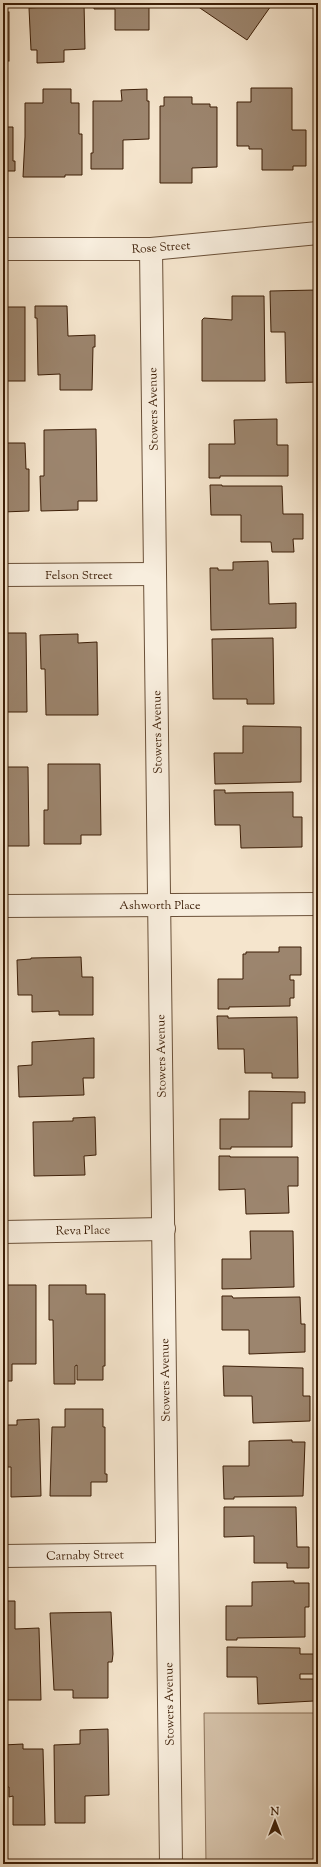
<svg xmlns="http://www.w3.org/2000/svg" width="321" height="1867" viewBox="0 0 321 1867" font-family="'Sorts Mill Goudy',serif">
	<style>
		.green { fill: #d6c3ab; stroke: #897059 }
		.building { fill: #9c856e; stroke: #3c1e07 }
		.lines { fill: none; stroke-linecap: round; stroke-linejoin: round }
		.street-casing { stroke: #6a5038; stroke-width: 24 }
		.street { stroke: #f8eede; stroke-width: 22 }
		.labels { text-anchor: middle; stroke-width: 3; stroke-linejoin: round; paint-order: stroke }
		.street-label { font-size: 12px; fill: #3c1e07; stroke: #f8eede }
	</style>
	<rect width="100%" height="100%" fill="#f5e5cd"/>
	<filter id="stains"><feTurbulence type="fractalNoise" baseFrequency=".005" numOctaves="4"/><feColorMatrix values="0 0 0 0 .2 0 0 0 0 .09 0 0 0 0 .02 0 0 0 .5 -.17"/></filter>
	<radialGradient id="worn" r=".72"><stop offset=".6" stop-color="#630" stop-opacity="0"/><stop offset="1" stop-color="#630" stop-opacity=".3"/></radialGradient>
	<path class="green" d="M204,1713H318V1864H206Z"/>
	<g class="building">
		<path d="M45,3H84L85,49L64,50V62L37,63V50H31L29,8L45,7Z"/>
		<path d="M94,3H149V30H115V9H94Z"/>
		<path d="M199,3H273L247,40L197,6Z"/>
		<path d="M317,3H318V32H315Z"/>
		<rect x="3" y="12" width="6" height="49"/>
		<path d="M251,88H292V130H306V166H293V170H262V149H249V146H237V102H251Z"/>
		<path d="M43,89H71V103H79V134H82V175H65V177H23L25,137V103H43Z"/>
		<path d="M147,89V101H149V139L123,140V169H91V153H93V101H122L121,90Z"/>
		<rect x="314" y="91" width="4" height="75"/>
		<path d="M164,97H192V104H210V107H217V167L192,168V183H160V106H164Z"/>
		<path d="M3,127H13V161H15V171H3Z"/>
		<path d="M316,290V305H318V382L286,383L285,332H271L270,291Z"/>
		<path d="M232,296H264L265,381H202V320L204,318L232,320Z"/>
		<path d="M35,306H67L68,336L95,335V347H93L92,390H60V374L38,375L37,318H35Z"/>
		<rect x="3" y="307" width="22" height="74"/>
		<path d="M277,419V445H288V476H220V478H209V444H235L234,420Z"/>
		<path d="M96,429L97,501H78V510L41,511L40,476H44V430Z"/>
		<path d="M3,443H25L26,469H29V511L3,512Z"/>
		<path d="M210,485H222V486H282L283,514H303V539H293L294,552H272L271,542H241V515H211Z"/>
		<path d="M268,561L269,604L296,603V628L211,630L210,568H218V570H233V562Z"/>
		<path d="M3,633H26L27,712H4L5,727H3Z"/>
		<path d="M78,634V643L97,642L98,715H46L45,669H41L40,635Z"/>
		<path d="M273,638L274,704H247V699H213L212,639Z"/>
		<path d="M243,726L301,727V782L215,784L214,753H243Z"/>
		<path d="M48,764H100L101,835H81V844H44V810H48Z"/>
		<path d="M3,767H28L29,846H3Z"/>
		<path d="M214,790H225V793L293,792V817H302V847L241,848L240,825H215Z"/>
		<path d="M279,947H301V975H290V980H294V998H290V1006L229,1007V1009H218V979H243V954H246V952H279Z"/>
		<path d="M81,957L82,977H93V1015H59V1011L32,1012V995H18L17,960L31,959V958Z"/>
		<path d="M217,1016H228V1018L297,1017L298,1078H272V1073H245L244,1049H218Z"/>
		<path d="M94,1038V1078H83L84,1095L19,1097L18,1066L32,1065V1042Z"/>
		<path d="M249,1091L305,1092V1103H292V1147H231V1149H220V1119H249Z"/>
		<path d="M95,1117L96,1155L84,1156L85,1175L34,1176L33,1122L73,1121V1118Z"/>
		<path d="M219,1156H230V1157H298V1186H288L289,1213L246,1214L245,1189L219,1190Z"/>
		<path d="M250,1231H293L294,1287L222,1289V1259H251Z"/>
		<path d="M3,1285H36V1364H12V1381H3Z"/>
		<path d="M49,1285H86V1294H105V1366H103V1380H77V1365L75,1366V1384H54L53,1320H49Z"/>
		<path d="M222,1296H232L233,1298L300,1297L301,1324H305V1352L249,1354V1330H222Z"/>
		<path d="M223,1366L303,1368V1396H310V1421L253,1423L252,1396H224Z"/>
		<path d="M65,1409H103V1427H105V1474H107V1482H91V1496H50L52,1427H65Z"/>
		<path d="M39,1419L41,1496L11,1497V1467H6V1458H3V1425H17V1420Z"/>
		<path d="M292,1440V1442H305L303,1496L234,1497V1499H224L223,1466H249V1441Z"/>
		<path d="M224,1507H296L297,1547H309V1568H287V1563H254V1536L224,1537Z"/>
		<path d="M294,1581V1583H309V1607H305V1637L237,1638V1640H226V1606H252V1582Z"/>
		<path d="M3,1601H15V1629L39,1628L41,1700H3Z"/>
		<path d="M111,1612L113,1654L112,1662H108V1698H73V1690H54L50,1613Z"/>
		<path d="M227,1647L300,1648V1654H314V1674H300V1679H314V1701L258,1704L257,1677H227Z"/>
		<path d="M108,1729L109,1795L85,1796V1823H55L54,1745L80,1744V1730Z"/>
		<path d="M23,1744V1749H43L45,1825H13V1796L9,1797V1787H3V1745Z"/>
	</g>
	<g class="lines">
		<g class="street-casing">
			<g id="street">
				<path d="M3,249H151L318,233"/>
				<path d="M151,249L171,1864"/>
				<path d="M3,575L155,574"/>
				<path d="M3,906L318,904"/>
				<path d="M3,1232L164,1229"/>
				<path d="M3,1556L167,1554"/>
			</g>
		</g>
		<use href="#street" class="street"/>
	</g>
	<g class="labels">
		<g class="street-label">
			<text transform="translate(161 247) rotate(-4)" y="4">Rose Street</text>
			<text transform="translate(153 409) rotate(-91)" y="4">Stowers Avenue</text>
			<text x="79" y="579">Felson Street</text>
			<text transform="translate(157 732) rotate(-91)" y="4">Stowers Avenue</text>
			<text x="160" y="909">Ashworth Place</text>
			<text transform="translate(161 1056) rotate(-91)" y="4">Stowers Avenue</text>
			<text transform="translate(83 1230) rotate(-1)" y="4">Reva Place</text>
			<text transform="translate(165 1380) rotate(-91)" y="4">Stowers Avenue</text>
			<text transform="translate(85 1555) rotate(-1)" y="4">Carnaby Street</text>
			<text transform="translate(169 1704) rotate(-91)" y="4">Stowers Avenue</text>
		</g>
	</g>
	<rect width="321" height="1867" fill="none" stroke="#f5e5cd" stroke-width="16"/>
	<rect x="4" y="4" width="313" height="1859" fill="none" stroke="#3c1e07" stroke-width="2"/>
	<rect x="8" y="8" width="305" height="1851" fill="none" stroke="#3c1e07"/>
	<g transform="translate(275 1821)" stroke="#f8eede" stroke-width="3" paint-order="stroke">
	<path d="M0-3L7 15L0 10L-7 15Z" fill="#3c1e07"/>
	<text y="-6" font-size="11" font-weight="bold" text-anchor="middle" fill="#3c1e07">N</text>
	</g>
	<rect width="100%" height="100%" filter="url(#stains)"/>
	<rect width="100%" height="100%" fill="url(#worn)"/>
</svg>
